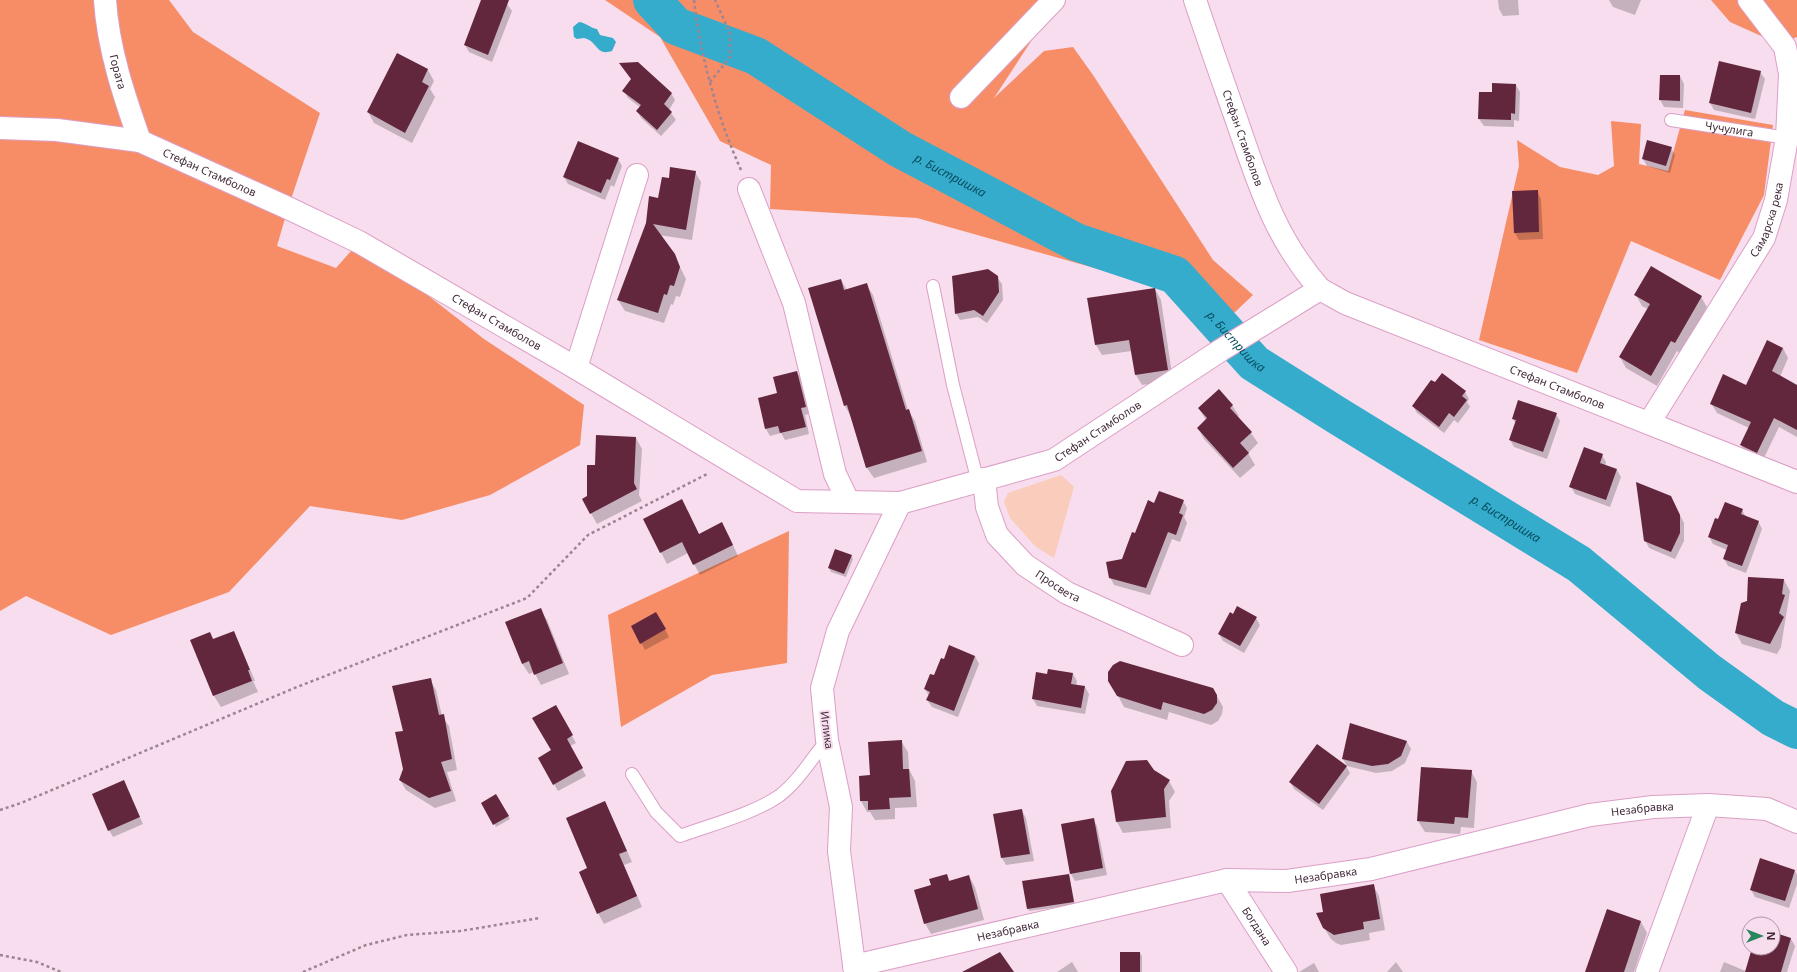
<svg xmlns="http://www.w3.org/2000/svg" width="1797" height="972" viewBox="0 0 1797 972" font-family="'Noto Sans',sans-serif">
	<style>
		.green { fill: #faccbc }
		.forest { fill: #f78d67 }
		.water { fill: #36accc }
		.shadow { fill: #0003 }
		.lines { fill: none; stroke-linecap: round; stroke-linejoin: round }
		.river { stroke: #36accc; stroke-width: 38 }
		.building { fill: #62273c }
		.service-casing { stroke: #dc9fc6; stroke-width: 14 }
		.minor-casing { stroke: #dc9fc6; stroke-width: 24 }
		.path { stroke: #9d8494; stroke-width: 2.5; stroke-dasharray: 3 3; stroke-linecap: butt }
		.service { stroke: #fff; stroke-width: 12 }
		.minor { stroke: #fff; stroke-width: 22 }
		.labels { text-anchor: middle; stroke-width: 4; stroke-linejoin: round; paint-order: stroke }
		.street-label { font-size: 11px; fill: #422a3a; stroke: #f7dded }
		.water-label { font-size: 12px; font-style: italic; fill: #074c5d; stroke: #f7dded }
	</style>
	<rect width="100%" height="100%" fill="#f7dded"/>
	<path class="green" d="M1061,475L1074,487L1054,558L1036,547L1010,518L1004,502L1008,493Z"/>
	<g class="forest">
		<path d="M0,0H169L193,32L320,113L288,208L277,246L336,268L359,242L484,339L584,405L580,445L490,495L402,520L310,506L229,592L111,635L26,596L0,611Z"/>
		<path d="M605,0H1058L994,98L1044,51L1073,47L1093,75L1213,260L1253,295L1214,332L1176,286L1105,271L917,218L770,209L771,165L720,141L660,37Z"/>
		<path d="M1711,0H1797V37L1779,44L1730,22Z"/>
		<path d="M1685,110L1773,125L1764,195L1720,280L1631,241L1577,373L1479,340L1519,166L1517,140L1560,167L1598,175L1614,166L1611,121L1641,124L1639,164L1668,171Z"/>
		<path d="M789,531L787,663L712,675L621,727L608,615Z"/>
	</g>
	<path class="water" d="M579,22C587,23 590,28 597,29L600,35L613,38L616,42L612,51C596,56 598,43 587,39C583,37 581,39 577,39L574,37L573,27Z"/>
	<g class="shadow">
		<path d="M482,0H497L507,4L512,11L492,62L469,52L465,45Z"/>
		<path d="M1498,0H1518L1519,15L1503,16L1499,9Z"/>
		<path d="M1609,0H1641L1635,15L1613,7Z"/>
		<path d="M397,55L428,70L434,81L430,89L435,97L412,143L374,123L368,112Z"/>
		<path d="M1760,72L1765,79L1755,119L1714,110L1710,103Z"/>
		<path d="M1661,76H1680L1684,84L1683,108L1664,107L1660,100Z"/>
		<path d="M631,80L671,93L675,100L669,110L676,120L661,136L641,118L637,111L640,107L628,98L624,91Z"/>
		<path d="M1516,85L1520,92L1519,121L1514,120V127L1484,126L1479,119L1493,93Z"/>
		<path d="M1671,148L1675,155L1670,173L1647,166L1643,159Z"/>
		<path d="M618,159L622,166L614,187L611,185L605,200L568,184L564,177Z"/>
		<path d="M695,172L701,182L692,240L659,235L674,255L686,279L680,297L676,296L673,305L671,304L664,323L625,311L618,300L659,199L670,179Z"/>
		<path d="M1537,191L1541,199L1543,239L1519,240L1515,233Z"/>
		<path d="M997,277L1002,284L1003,300L987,323L978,317L960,320L956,313Z"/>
		<path d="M841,280L847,290L866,284L873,295L908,410L915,421L927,462L874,478L867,468L851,417L845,406L809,289Z"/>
		<path d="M1155,289L1161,300L1173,381L1142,385L1136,375L1132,351L1102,355L1096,345Z"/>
		<path d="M1636,295L1701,297L1707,307L1681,354L1677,351L1657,386L1626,368L1620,357L1648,309L1642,306Z"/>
		<path d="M1783,348L1788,358L1780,377L1797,386V437L1779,427L1762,462L1747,455L1741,445L1749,428L1717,413L1711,403L1747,386Z"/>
		<path d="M797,372L801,379L809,414L805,415L809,434L785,440L781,433L770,436L766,429L759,399L778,394Z"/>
		<path d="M1436,384L1465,392L1469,399L1467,402L1470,407L1458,423L1454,420L1444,433L1417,413L1413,406Z"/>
		<path d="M1232,405L1239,416L1237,417L1251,433L1258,443L1248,453L1255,465L1240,478L1204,439L1198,428L1206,420L1199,409Z"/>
		<path d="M1556,414L1560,421L1547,459L1514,447L1510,440L1516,424L1513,419Z"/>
		<path d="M636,438L642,449L639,495L642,501L597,524L583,499L588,497L596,466Z"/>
		<path d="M1602,455L1606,462L1605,466L1617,470L1621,477L1610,507L1575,494L1571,487Z"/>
		<path d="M1671,497L1684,523V541L1675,559L1649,548L1645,540Z"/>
		<path d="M1183,501L1187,508L1184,517L1187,523L1180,542L1172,539L1150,595L1114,585L1110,577L1123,560L1155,504Z"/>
		<path d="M1742,510L1746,517L1758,521L1762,529L1746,573L1728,566L1724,559L1727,550L1713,544L1709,537L1719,521Z"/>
		<path d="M688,511L699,535L728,534L738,556L700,575L688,553L667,564L644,519Z"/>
		<path d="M835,550L851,555L853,559L846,577L831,572L829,568Z"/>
		<path d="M1784,580L1790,591L1781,647L1777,654L1742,644L1736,633L1748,602Z"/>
		<path d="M540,609L547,620L569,674L541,685L534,672L529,674L522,663Z"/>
		<path d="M656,613L669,637L645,650L632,626Z"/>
		<path d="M1256,618L1260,625L1244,653L1223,641L1219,634Z"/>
		<path d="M233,632L239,643L255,681H253L258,692L221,707L214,696L191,640L209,633L214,640Z"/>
		<path d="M975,656L979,664L958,717L932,707L927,700L929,696L925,689L945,660Z"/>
		<path d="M1120,662L1213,689L1223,707L1222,714L1218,721L1211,725L1169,712L1167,720L1124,707L1110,681Z"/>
		<path d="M1073,674L1077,681L1076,686L1085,687L1089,694L1085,714L1037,706L1033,699L1048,675Z"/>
		<path d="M430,680L436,690L442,716L449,726L457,770L447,772L456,801L435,808L406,790L400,780L405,769L404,731Z"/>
		<path d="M555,706L576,743L570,746L586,776L558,791L539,758L552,751Z"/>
		<path d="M1351,724L1407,742L1411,749L1405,763L1392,771L1376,773L1347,766L1343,759Z"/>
		<path d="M901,741L908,752L909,769L915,781L917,807L895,808V819L875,820L870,812H867L861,801L860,776H871Z"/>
		<path d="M1346,766L1350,773L1323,810L1294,789L1290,782Z"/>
		<path d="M1153,771L1169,781L1175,792L1169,801L1171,828L1123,833L1117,822Z"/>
		<path d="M1471,771L1477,782L1474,828L1461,827L1460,834L1425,832L1418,821Z"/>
		<path d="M127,789L143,824L113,837L109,830Z"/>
		<path d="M496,795L510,819L496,827L482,803Z"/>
		<path d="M605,802L632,862L624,865L642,907L604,924L598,913L588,869Z"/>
		<path d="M1022,811L1026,818L1034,861L1006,865L1002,858L995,815Z"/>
		<path d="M1093,819L1097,826L1107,875L1075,881L1071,874L1062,825Z"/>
		<path d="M1795,871L1797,875V884L1789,908L1755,897L1751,890Z"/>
		<path d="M947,875L950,881L969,876L975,887L984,920L931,934L925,923L932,886Z"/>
		<path d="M1069,875L1075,905L1029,911L1028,908Z"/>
		<path d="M1373,885L1379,896L1385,930L1369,933L1370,940L1341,945L1336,943L1331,939L1324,928V913Z"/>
		<path d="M1607,910L1641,922L1647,933L1634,972H1586Z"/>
		<path d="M1773,933L1791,939L1795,946L1787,972H1779L1754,948H1773Z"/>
		<path d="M1140,953L1142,956V972H1122Z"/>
		<path d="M1072,962L1078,972H1057Z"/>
		<path d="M1396,962L1403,972H1387Z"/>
		<path d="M1724,962L1748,972H1720Z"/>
		<path d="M1314,963L1319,972H1299Z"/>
	</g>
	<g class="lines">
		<path class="river" id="s1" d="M652,0L676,26L756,56L900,149L1076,242L1175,275L1254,363L1338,416L1579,564L1709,672L1773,718L1797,730"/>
	</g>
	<g class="building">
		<path d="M481,0H509L488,55L464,45Z"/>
		<path d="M397,53L428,69L422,82L429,86L405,133L367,112Z"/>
		<path d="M1719,61L1761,71L1751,113L1709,103Z"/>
		<path d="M638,62L672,93L664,104L672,112L657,130L636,111L641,105L622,91L631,79L619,63Z"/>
		<path d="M1660,75H1680V101L1659,100Z"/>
		<path d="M1492,83L1516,84L1515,114L1511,113V120L1478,119L1479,92H1492Z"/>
		<path d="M1647,140L1672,147L1666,166L1642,159Z"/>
		<path d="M578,141L619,158L610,180L607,179L601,193L563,177Z"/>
		<path d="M670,167L696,171L686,230L653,224L675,254L680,267L674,286L670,285L667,295L664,294L658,313L617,300L646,223L649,196L658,198L662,177L669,178Z"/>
		<path d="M1538,190L1539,232L1514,233L1512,191Z"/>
		<path d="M1651,266L1702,296L1675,343L1671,341L1651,376L1619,357L1650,304L1634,295Z"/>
		<path d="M988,269L998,276L999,292L983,316L974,310L955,314L952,276Z"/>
		<path d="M841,279L844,290L867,283L906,410L909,409L922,451L866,468L847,405L844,406L808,288Z"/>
		<path d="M1155,288L1168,370L1135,375L1129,340L1095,345L1087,298Z"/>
		<path d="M1767,340L1783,348L1772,371L1797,385V430L1774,418L1757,453L1740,445L1751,422L1710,404L1723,374L1746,385Z"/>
		<path d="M797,371L806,407L801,408L806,427L780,433L778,426L765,429L758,398L777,393L773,377Z"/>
		<path d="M1442,373L1466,391L1462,396L1467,400L1454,417L1449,413L1439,427L1412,406L1431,380L1435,382Z"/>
		<path d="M1219,389L1233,405L1230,408L1252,432L1240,443L1249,453L1233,468L1197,428L1207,418L1198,408Z"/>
		<path d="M1518,400L1557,413L1543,452L1509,440L1516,420L1512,419Z"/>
		<path d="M596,435L636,437L634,483L637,489L590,514L582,499L587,496V465H595Z"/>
		<path d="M1584,447L1603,454L1600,463L1617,469L1606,500L1569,487Z"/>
		<path d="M1636,482L1671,496L1680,515V533L1671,552L1644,541Z"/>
		<path d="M1159,491L1184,500L1179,513L1183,515L1176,535L1168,532L1146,588L1109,578L1106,562L1122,559L1132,532L1135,533L1148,500L1154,503Z"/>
		<path d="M682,499L699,534L722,522L733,545L693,565L682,542L660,553L643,519Z"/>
		<path d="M1725,502L1743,509L1741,514L1759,521L1742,566L1723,559L1728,545L1708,537L1715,518L1718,519Z"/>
		<path d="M835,549L852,555L844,574L828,568Z"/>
		<path d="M1748,577L1784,579L1782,594L1785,595L1779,613L1784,617L1770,644L1735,633L1741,603L1747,601Z"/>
		<path d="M1237,606L1257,617L1240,646L1218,634L1230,612L1233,614Z"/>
		<path d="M541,608L563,663L534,675L529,661L522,664L505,622Z"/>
		<path d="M656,612L666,629L640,644L631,626Z"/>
		<path d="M234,631L250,670H248L252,681L213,696L190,640L210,632L213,639Z"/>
		<path d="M949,645L975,656L954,711L926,700L930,692L924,689L930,674L934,675L941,658L944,659Z"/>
		<path d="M1120,661L1213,688L1217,695V703L1212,710L1204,714L1163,702L1161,710L1117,696L1108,681V672L1113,665Z"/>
		<path d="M1048,669L1073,673L1071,684L1085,686L1081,708L1032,699L1036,672L1047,674Z"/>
		<path d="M431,678L439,715L444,714L452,759L441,762L451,791L429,798L399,780L403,769L395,732L403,731L392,686Z"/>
		<path d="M556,705L573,735L567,739L583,768L553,785L538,758L551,750L532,718Z"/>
		<path d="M1350,723L1407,741L1401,756L1388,764L1372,766L1342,759Z"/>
		<path d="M902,740L903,769H909L911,797L889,798L890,809L868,810V801H860L859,776L870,775L868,742Z"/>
		<path d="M1317,744L1347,766L1319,804L1289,782Z"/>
		<path d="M1147,760L1154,770L1170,780L1164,789L1166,817L1116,822L1111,791L1126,761Z"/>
		<path d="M1421,767L1472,770L1468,818L1455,817L1454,824L1417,821Z"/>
		<path d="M124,780L140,817L108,831L92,794Z"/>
		<path d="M496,794L509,816L493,825L481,803Z"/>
		<path d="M605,801L627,851L619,854L637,896L597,914L579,872L587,868L566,818Z"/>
		<path d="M1022,809L1030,854L1001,858L993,814Z"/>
		<path d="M1094,818L1103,868L1070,874L1061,824Z"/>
		<path d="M1760,858L1795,870L1785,901L1750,890Z"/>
		<path d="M947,874L949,881L969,875L978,909L924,924L914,890L931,885L929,879Z"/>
		<path d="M1069,874L1074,902L1027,909L1022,881Z"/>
		<path d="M1374,884L1380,919L1363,922L1364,929L1334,935L1323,928L1316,913L1323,912L1320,894Z"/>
		<path d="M1607,909L1641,921L1624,972H1585Z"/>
		<path d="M1773,932L1791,938L1781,972H1745L1752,948H1773Z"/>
		<path d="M1000,952L1014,972H962Z"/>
		<rect x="1120" y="952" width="20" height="20"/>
	</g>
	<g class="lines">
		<g class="service-casing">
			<g id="service">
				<path id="s2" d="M1671,120L1787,138"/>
				<path d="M933,286L953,385L978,482"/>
				<path d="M632,774L656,812L680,836C710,825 753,814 779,796C798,782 812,758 827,740"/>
			</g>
		</g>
		<g class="minor-casing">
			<g id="minor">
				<path id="s3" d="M105,0C108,48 124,96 140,141"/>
				<path id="s4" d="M1195,0C1209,42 1224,84 1239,127C1260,188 1276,239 1320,289"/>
				<path d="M961,97L1054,0"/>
				<path id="s5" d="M0,128L57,130L140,141L288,208L359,242L576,368L797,501L900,503L1054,460L1221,350L1320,289L1345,303L1797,482"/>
				<path d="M749,189L794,303L835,474L848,501"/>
				<path d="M576,368L637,175"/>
				<path id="s6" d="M1649,423L1764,238L1776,200L1787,138L1790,74L1785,47L1749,0"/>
				<path id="s7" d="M984,479L987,507L997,535L1025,565L1067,593L1182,645"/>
				<path id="s8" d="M1227,880L1286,972"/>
				<path id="s9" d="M854,966L1227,880L1287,881L1371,869L1590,815L1653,807L1708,805L1767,809L1797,822"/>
				<path d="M855,972L839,851L841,807L827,740L822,688L838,631L900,503"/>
				<path d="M1647,972L1708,805"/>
			</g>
		</g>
		<g class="path">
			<path d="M694,0C701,59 717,116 741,170"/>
			<path d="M710,82L730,57V33L715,0"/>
			<path d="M0,810L21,803L297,687L527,598L588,535L709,473"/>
			<path d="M0,955L37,962L61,972"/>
			<path d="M303,972L366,945L407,935L460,931L540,918"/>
		</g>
		<use href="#service" class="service"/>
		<use href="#minor" class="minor"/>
	</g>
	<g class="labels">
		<g class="street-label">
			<text dy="4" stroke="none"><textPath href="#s3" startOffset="73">Гората</textPath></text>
			<text dy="4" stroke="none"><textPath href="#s2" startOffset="59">Чучулига</textPath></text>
			<text dy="4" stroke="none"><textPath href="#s4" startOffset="146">Стефан Стамболов</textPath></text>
			<text dy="4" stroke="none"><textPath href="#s5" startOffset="217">Стефан Стамболов</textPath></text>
			<text dy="4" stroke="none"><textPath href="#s6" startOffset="236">Самарска река</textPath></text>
			<text dy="4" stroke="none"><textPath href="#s5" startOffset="541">Стефан Стамболов</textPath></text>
			<text dy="4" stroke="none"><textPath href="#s5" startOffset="1727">Стефан Стамболов</textPath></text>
			<text dy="4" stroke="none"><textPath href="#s5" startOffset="1206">Стефан Стамболов</textPath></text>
			<text dy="4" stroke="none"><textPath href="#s7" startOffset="138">Просвета</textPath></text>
			<text transform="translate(827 730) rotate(82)" y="4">Иглика</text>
			<text dy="4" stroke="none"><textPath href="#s9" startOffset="806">Незабравка</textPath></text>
			<text dy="4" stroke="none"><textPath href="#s9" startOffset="482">Незабравка</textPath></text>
			<text dy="4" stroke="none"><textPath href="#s8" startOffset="55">Богдана</textPath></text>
			<text dy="4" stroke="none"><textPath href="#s9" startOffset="158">Незабравка</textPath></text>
		</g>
		<g class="water-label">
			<text dy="4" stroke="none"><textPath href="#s1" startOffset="349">р. Бистришка</textPath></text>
			<text dy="4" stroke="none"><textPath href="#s1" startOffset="686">р. Бистришка</textPath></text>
			<text dy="4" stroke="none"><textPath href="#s1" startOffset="1010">р. Бистришка</textPath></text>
		</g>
	</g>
	<g transform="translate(1761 936) rotate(90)"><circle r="19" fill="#f7dded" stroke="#af95a5"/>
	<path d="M0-3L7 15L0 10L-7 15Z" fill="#28855c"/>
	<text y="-6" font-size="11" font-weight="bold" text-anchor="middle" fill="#422a3a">N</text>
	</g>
</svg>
